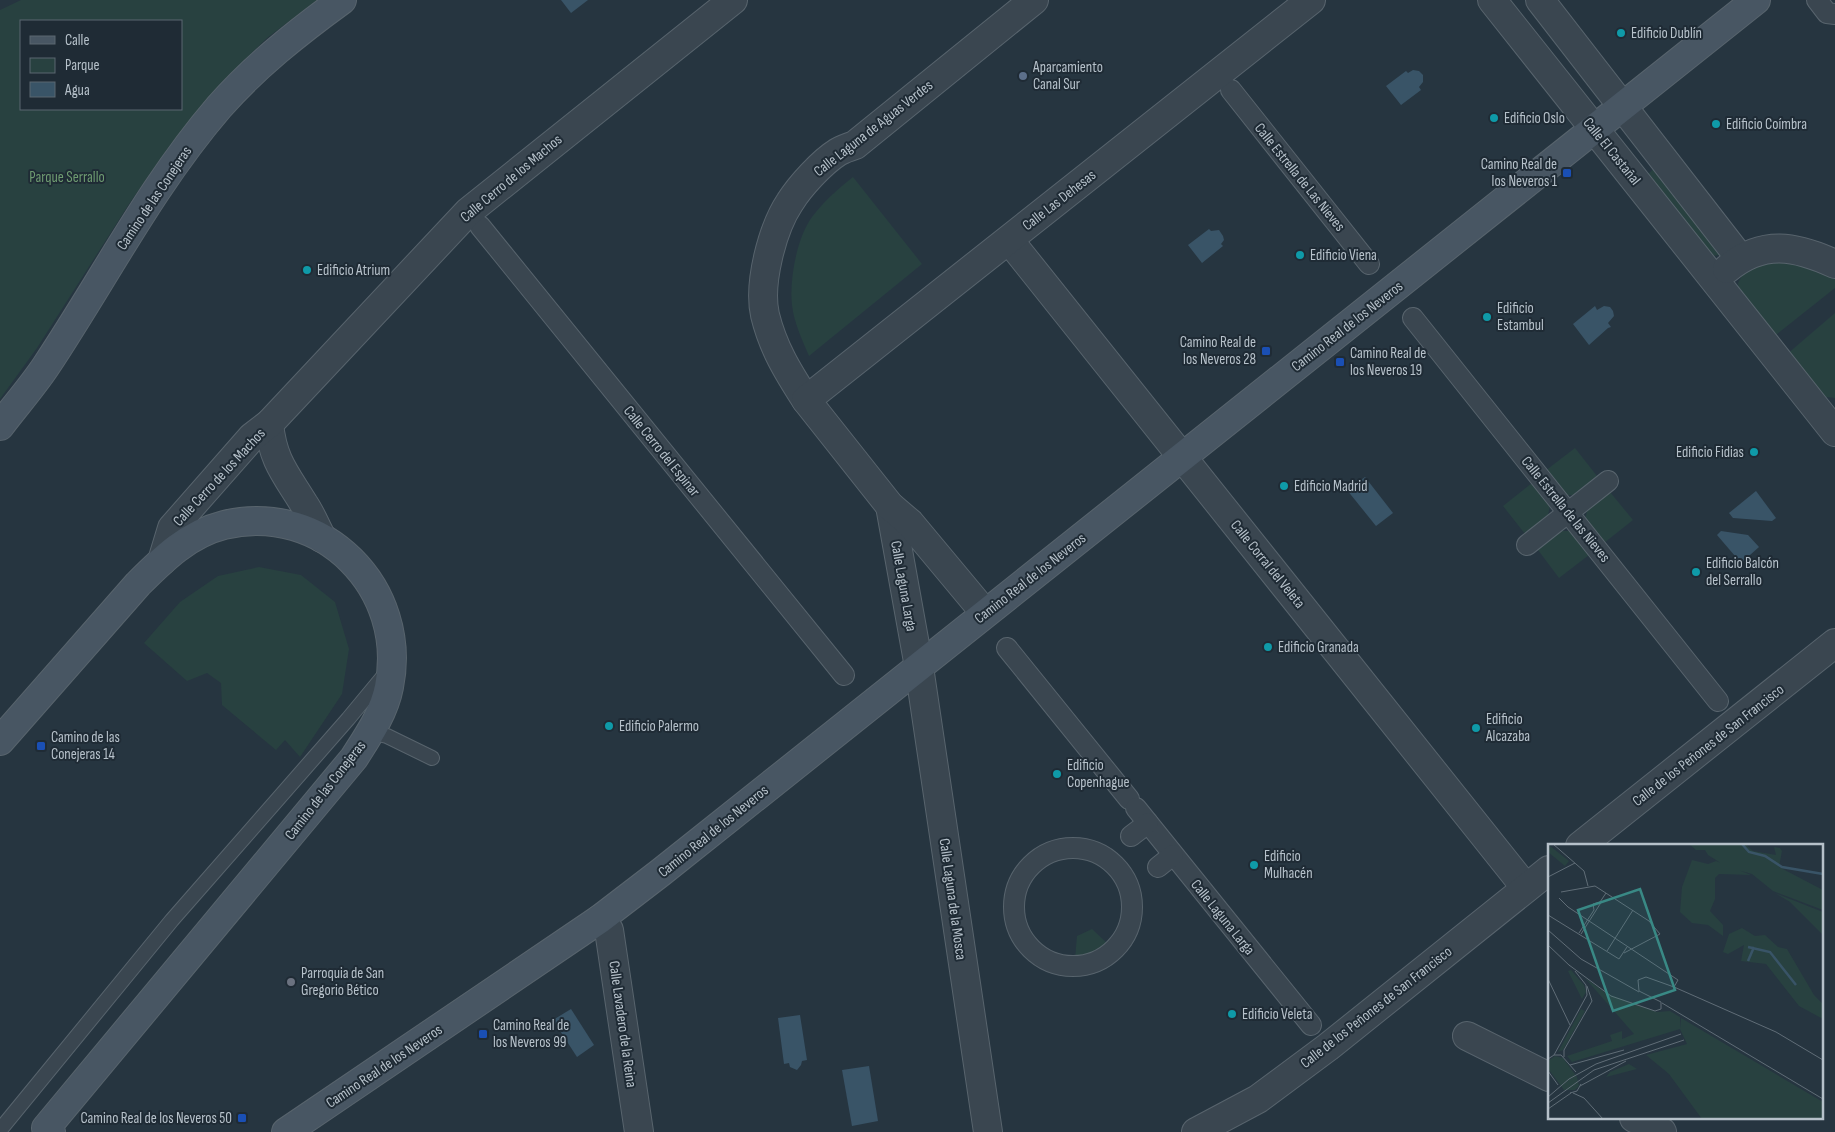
<svg xmlns="http://www.w3.org/2000/svg" width="1835" height="1132" viewBox="0 0 1835 1132" font-family="'Sofia Sans Condensed',sans-serif">
	<style>
		.green { fill: #284140; fill-rule: evenodd }
		.water { fill: #395467 }
		.lines { fill: none; stroke-linecap: round; stroke-linejoin: round }
		.service-casing { stroke: #58646d; stroke-width: 16 }
		.pedestrian-casing { stroke: #58646d; stroke-width: 22 }
		.minor-casing { stroke: #58646d; stroke-width: 30 }
		.tertiary-casing { stroke: #58646d; stroke-width: 30 }
		.secondary-casing { stroke: #58646d; stroke-width: 30 }
		.service { stroke: #3a4650; stroke-width: 14 }
		.pedestrian { stroke: #3a4650; stroke-width: 20 }
		.minor { stroke: #3a4650; stroke-width: 28 }
		.tertiary { stroke: #3a4650; stroke-width: 28 }
		.secondary { stroke: #485663; stroke-width: 28 }
		.culture-dot { fill: #0f9aa8; stroke: #1f2b35; stroke-width: 2 }
		.service-dot { fill: #5c6f8a; stroke: #1f2b35; stroke-width: 2 }
		.transit-dot { fill: #1a4fb4; stroke: #1f2b35; stroke-width: 2 }
		.worship-dot { fill: #6b7280; stroke: #1f2b35; stroke-width: 2 }
		.labels { text-anchor: middle; stroke-width: 4; stroke-linejoin: round; paint-order: stroke }
		.poi-label { font-size: 15px; fill: #b6c1ca; stroke: #1f2b35; text-anchor: start }
		.street-label { font-size: 15px; fill: #b6c1ca; stroke: #1f2b35 }
		.park-label { font-size: 15px; fill: #6e9b71; stroke: #1f2b35 }
		.inset-river { fill: none; stroke: #395467; stroke-width: 2.5 }
		.inset-road { fill: none; stroke: #606d77; stroke-width: 1 }
		.view { fill: #398985; fill-opacity: 0.15; stroke: #398985; stroke-width: 2.5 }
		.inset-edge { fill: none; stroke: #b6c1ca; stroke-width: 2.5 }
	</style>
	<rect width="100%" height="100%" fill="#263540"/>
	<g class="green">
		<path d="M21,0H317L267,38L221,83L170,145L129,204L37,348L0,399V10ZM21,21H181V109H21Z"/>
		<path d="M1658,165L1721,255L1711,256L1647,175Z"/>
		<path d="M853,177L922,264L809,356C802,339 794,323 792,305C789,280 797,237 812,217C824,201 838,189 853,177Z"/>
		<path d="M1775,260L1821,269L1835,278V288L1772,338L1739,295L1738,283L1744,272L1753,266Z"/>
		<path d="M1835,313V398L1826,397L1815,392L1786,355Z"/>
		<path d="M1575,448L1597,476L1573,495H1564L1545,471Z"/>
		<path d="M1532,483L1550,506L1548,515L1525,534L1503,506Z"/>
		<path d="M1610,492L1633,520L1604,543L1585,520L1587,511Z"/>
		<path d="M1561,531H1570L1589,555L1559,578L1538,550Z"/>
		<path d="M259,567L301,575L335,602L349,649L342,694L300,757L285,740L276,750L222,705L221,683L207,673L187,681L144,643L180,602L218,576Z"/>
		<path d="M1092,929L1109,945C1098,953 1089,958 1075,959L1077,936Z"/>
	</g>
	<g class="water">
		<path d="M561,0H588L571,13Z"/>
		<path d="M1413,70L1419,71L1423,75V82L1419,87L1421,90L1401,105L1386,86L1406,71L1408,73Z"/>
		<path d="M1209,229L1211,231L1219,230L1223,236L1224,240L1221,244L1223,246L1202,263L1188,245Z"/>
		<path d="M1595,306L1597,310L1604,306L1610,307L1613,311L1614,316L1608,323L1611,327L1608,328L1589,345L1573,324Z"/>
		<path d="M1365,477L1393,513L1376,526L1347,490Z"/>
		<path d="M1756,491L1776,518L1772,521L1733,518L1729,513Z"/>
		<path d="M1721,531L1748,535L1759,547L1741,563L1717,535Z"/>
		<path d="M571,1009L594,1045L577,1057L553,1020Z"/>
		<path d="M800,1015L807,1060L802,1061L801,1065L797,1070L790,1067L789,1063L784,1064L778,1018Z"/>
		<path d="M869,1066L878,1121L852,1126L842,1070Z"/>
	</g>
	<g class="lines">
		<g class="service-casing">
			<g id="service">
				<path d="M370,732L387,736L432,758"/>
				<path d="M0,1130L172,920L348,719L387,672"/>
			</g>
		</g>
		<g class="pedestrian-casing">
			<g id="pedestrian">
				<path d="M1817,0L1827,13L1835,14"/>
				<path d="M1231,90L1369,264"/>
				<path d="M480,226L844,675"/>
				<path d="M1413,318L1718,701"/>
				<path d="M1527,545L1608,481"/>
				<path d="M1007,648L1129,799"/>
				<path d="M1136,808L1311,1025"/>
				<path d="M1131,836L1148,823"/>
				<circle cx="1073" cy="907" r="59"/>
				<path d="M1158,867L1173,855"/>
			</g>
		</g>
		<g class="minor-casing">
			<g id="minor">
				<path d="M806,400C788,372 773,348 765,315C758,284 772,229 790,202C800,186 822,162 838,152C843,149 849,147 855,145L1034,0"/>
				<path d="M600,919L609,930L639,1132"/>
				<path d="M1467,1036L1549,1077"/>
				<path d="M1634,1118L1662,1132"/>
			</g>
		</g>
		<g class="tertiary-casing">
			<g id="tertiary">
				<path d="M1492,0L1835,432"/>
				<path d="M1540,0L1740,258"/>
				<path d="M1009,240L1526,888"/>
				<path d="M1727,269C1763,239 1796,246 1835,264"/>
				<path d="M269,424C273,461 285,473 304,504C311,514 316,527 322,538"/>
				<path d="M890,506L919,667L988,1132"/>
				<path d="M162,561L172,528L252,437L269,424L468,212L733,0"/>
				<path d="M985,613L910,523L890,506L806,400L1311,0"/>
				<path d="M1580,846L1835,643"/>
				<path d="M1196,1132L1258,1099L1328,1047L1549,870"/>
			</g>
		</g>
		<g class="secondary-casing">
			<g id="secondary">
				<path d="M0,426C15,406 32,387 46,366C104,279 151,186 219,107C255,66 298,32 342,0"/>
				<path d="M0,741L138,584C163,559 188,534 224,525C323,501 409,589 389,687C384,713 368,736 354,758L46,1128L51,1132"/>
				<path d="M286,1132L600,919L660,873L1756,0"/>
			</g>
		</g>
		<use href="#service" class="service"/>
		<use href="#pedestrian" class="pedestrian"/>
		<use href="#minor" class="minor"/>
		<use href="#tertiary" class="tertiary"/>
		<use href="#secondary" class="secondary"/>
	</g>
	<g class="culture-dot">
		<circle cx="1621" cy="33" r="5"/>
		<circle cx="1494" cy="118" r="5"/>
		<circle cx="1716" cy="124" r="5"/>
		<circle cx="1300" cy="255" r="5"/>
		<circle cx="307" cy="270" r="5"/>
		<circle cx="1487" cy="317" r="5"/>
		<circle cx="1754" cy="452" r="5"/>
		<circle cx="1284" cy="486" r="5"/>
		<circle cx="1696" cy="572" r="5"/>
		<circle cx="1268" cy="647" r="5"/>
		<circle cx="609" cy="726" r="5"/>
		<circle cx="1476" cy="728" r="5"/>
		<circle cx="1057" cy="774" r="5"/>
		<circle cx="1254" cy="865" r="5"/>
		<circle cx="1232" cy="1014" r="5"/>
	</g>
	<circle class="service-dot" cx="1023" cy="76" r="5"/>
	<g class="transit-dot">
		<rect x="1562" y="168" width="10" height="10" rx="2.5"/>
		<rect x="1261" y="346" width="10" height="10" rx="2.5"/>
		<rect x="1335" y="357" width="10" height="10" rx="2.5"/>
		<rect x="36" y="741" width="10" height="10" rx="2.5"/>
		<rect x="478" y="1029" width="10" height="10" rx="2.5"/>
		<rect x="237" y="1113" width="10" height="10" rx="2.5"/>
	</g>
	<circle class="worship-dot" cx="291" cy="982" r="5"/>
	<g class="labels">
		<g class="poi-label">
			<text x="1631" y="38">Edificio Dublín</text>
			<text x="1033" y="72">Aparcamiento<tspan x="1033" dy="17">Canal Sur</tspan></text>
			<text x="1504" y="123">Edificio Oslo</text>
			<text x="1726" y="129">Edificio Coímbra</text>
			<text x="1557" y="169" text-anchor="end">Camino Real de<tspan x="1557" dy="17">los Neveros 1</tspan></text>
			<text x="1310" y="260">Edificio Viena</text>
			<text x="317" y="275">Edificio Atrium</text>
			<text x="1497" y="313">Edificio<tspan x="1497" dy="17">Estambul</tspan></text>
			<text x="1256" y="347" text-anchor="end">Camino Real de<tspan x="1256" dy="17">los Neveros 28</tspan></text>
			<text x="1350" y="358">Camino Real de<tspan x="1350" dy="17">los Neveros 19</tspan></text>
			<text x="1744" y="457" text-anchor="end">Edificio Fidias</text>
			<text x="1294" y="491">Edificio Madrid</text>
			<text x="1706" y="568">Edificio Balcón<tspan x="1706" dy="17">del Serrallo</tspan></text>
			<text x="1278" y="652">Edificio Granada</text>
			<text x="1486" y="724">Edificio<tspan x="1486" dy="17">Alcazaba</tspan></text>
			<text x="619" y="731">Edificio Palermo</text>
			<text x="51" y="742">Camino de las<tspan x="51" dy="17">Conejeras 14</tspan></text>
			<text x="1067" y="770">Edificio<tspan x="1067" dy="17">Copenhague</tspan></text>
			<text x="1264" y="861">Edificio<tspan x="1264" dy="17">Mulhacén</tspan></text>
			<text x="301" y="978">Parroquia de San<tspan x="301" dy="17">Gregorio Bético</tspan></text>
			<text x="1242" y="1019">Edificio Veleta</text>
			<text x="493" y="1030">Camino Real de<tspan x="493" dy="17">los Neveros 99</tspan></text>
			<text x="232" y="1123" text-anchor="end">Camino Real de los Neveros 50</text>
		</g>
		<g class="street-label">
			<text transform="translate(873 128) rotate(-38)" y="5">Calle Laguna de Aguas Verdes</text>
			<text transform="translate(1612 151) rotate(51)" y="5">Calle El Castañal</text>
			<text transform="translate(1300 177) rotate(51)" y="5">Calle Estrella de Las Nieves</text>
			<text transform="translate(511 178) rotate(-40)" y="5">Calle Cerro de los Machos</text>
			<text transform="translate(154 198) rotate(-56)" y="5">Camino de las Conejeras</text>
			<text transform="translate(1059 200) rotate(-38)" y="5">Calle Las Dehesas</text>
			<text transform="translate(1347 326) rotate(-38)" y="5">Camino Real de los Neveros</text>
			<text transform="translate(662 451) rotate(51)" y="5">Calle Cerro del Espinar</text>
			<text transform="translate(219 477) rotate(-47)" y="5">Calle Cerro de los Machos</text>
			<text transform="translate(1566 509) rotate(51)" y="5">Calle Estrella de las Nieves</text>
			<text transform="translate(1268 564) rotate(51)" y="5">Calle Corral del Veleta</text>
			<text transform="translate(1030 578) rotate(-38)" y="5">Camino Real de los Neveros</text>
			<text transform="translate(904 586) rotate(80)" y="5">Calle Laguna Larga</text>
			<text transform="translate(1708 745) rotate(-38)" y="5">Calle de los Peñones de San Francisco</text>
			<text transform="translate(325 790) rotate(-52)" y="5">Camino de las Conejeras</text>
			<text transform="translate(713 831) rotate(-39)" y="5">Camino Real de los Neveros</text>
			<text transform="translate(953 899) rotate(82)" y="5">Calle Laguna de la Mosca</text>
			<text transform="translate(1223 917) rotate(51)" y="5">Calle Laguna Larga</text>
			<text transform="translate(1376 1007) rotate(-38)" y="5">Calle de los Peñones de San Francisco</text>
			<text transform="translate(623 1024) rotate(82)" y="5">Calle Lavadero de la Reina</text>
			<text transform="translate(384 1066) rotate(-34)" y="5">Camino Real de los Neveros</text>
		</g>
		<g class="park-label">
			<text x="67" y="182">Parque Serrallo</text>
		</g>
	</g>
	<g transform="translate(1548 844)">
		<rect width="275" height="275" fill="#263540"/>
		<path d="M141,0H197L205,7L228,11L226,3L232,4L234,7L231,23L275,46V66L225,47L204,30L179,23L160,11L157,6H148ZM2,2L21,17L17,22L0,8ZM144,16L160,20L168,17L203,31L171,30L167,34V55L162,67L175,81V92L160,81L144,79L132,68L134,43ZM227,49L275,68V91L242,58ZM194,84L207,92L217,91L230,103L239,105L266,151L275,160V175L251,162L218,120L193,117L196,101L180,110L175,108L181,90ZM23,126L36,141L38,148L34,155L20,127ZM37,134L58,149L109,168L122,167L132,173V185L24,218L19,212L64,197L62,191L74,187V195L86,190ZM33,165L37,167L15,206L10,208ZM133,174L275,258V275H154L121,230L98,211L139,200L132,185ZM7,212L15,214L29,233L31,242L27,246H16L1,226L0,217ZM81,220L89,225L58,233L62,228Z" fill="#284140"/>
		<path class="inset-river" d="M194,0L201,8L217,12L234,23L275,30M200,103L222,108L248,141M200,117L206,103"/>
		<path class="inset-road" d="M5,0L36,27L40,42M0,33L27,19M47,42L101,77L112,90L76,109M13,48L47,42M11,54L20,63L130,136L126,143L98,133L90,136L91,147L113,158V165L107,167L63,152L21,121M0,71L71,115L79,103M0,86L33,115L91,148M31,89L46,66L45,60L52,58L58,49M33,90L54,57M0,101L22,122M59,107L85,66M0,135L22,181M126,143L228,188L275,216M114,159L275,255M6,211L39,151L38,141L27,127M16,213V206L44,157L39,142M0,215L6,211H13L28,228M22,221L76,206M0,227L10,241M32,242L78,217M22,249L29,247L33,240M25,249L36,254L55,275M0,253L21,235L48,220L133,190M0,259L46,226L136,196M0,265L23,249"/>
		<path class="view" d="M92,45L127,146L65,167L30,66Z"/>
		<rect width="275" height="275" class="inset-edge"/>
	</g>
	<rect x="20" y="20" width="162" height="90" fill="#1f2b35" stroke="#5b6771"/>
	<rect x="30" y="36" width="25" height="8" fill="#485663" stroke="#5b6771"/>
	<text x="65" y="45" font-size="15" fill="#b6c1ca">Calle</text>
	<rect x="30" y="58" width="25" height="15" fill="#284140" stroke="#5b6771"/>
	<text x="65" y="70" font-size="15" fill="#b6c1ca">Parque</text>
	<rect x="30" y="82" width="25" height="15" fill="#395467" stroke="#5b6771"/>
	<text x="65" y="95" font-size="15" fill="#b6c1ca">Agua</text>
</svg>
